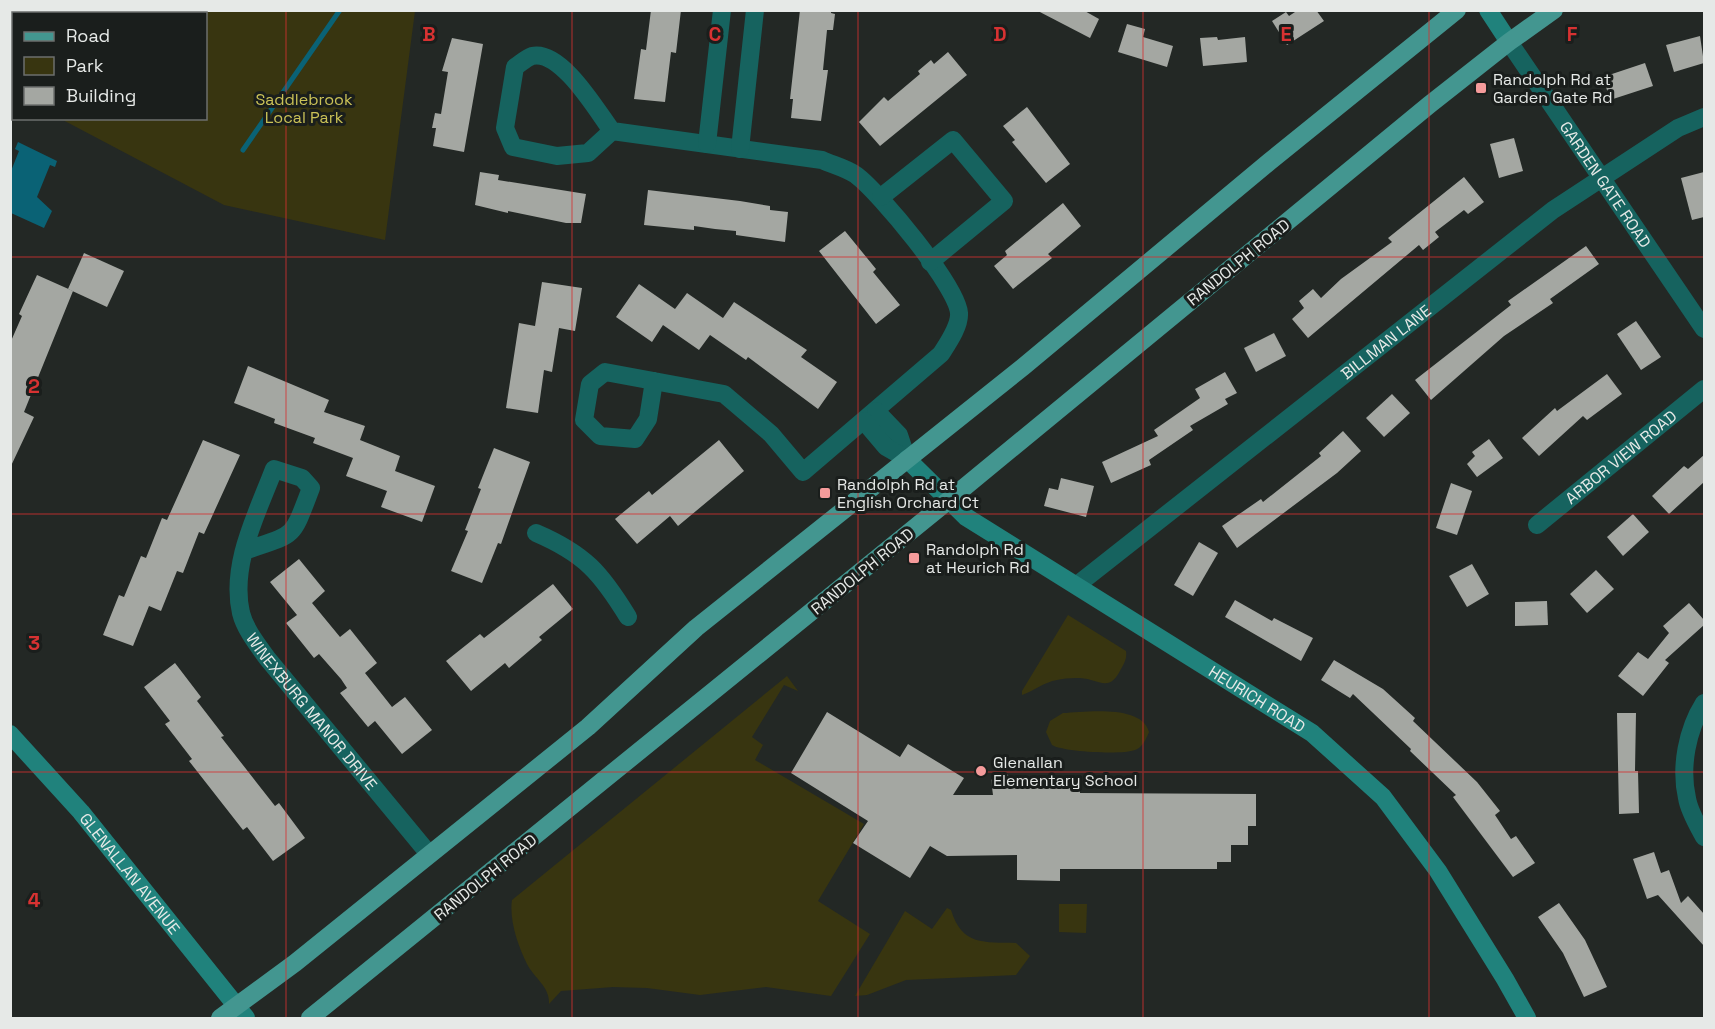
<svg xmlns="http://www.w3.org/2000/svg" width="1715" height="1029" viewBox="0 0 1715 1029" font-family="'Space Grotesk',sans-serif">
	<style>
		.green { fill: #383510 }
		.water { fill: #0a6275 }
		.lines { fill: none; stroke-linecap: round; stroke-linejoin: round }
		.stream { stroke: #0a6275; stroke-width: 5 }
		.building { fill: #a4a7a2 }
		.street { stroke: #16635f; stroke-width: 18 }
		.secondary { stroke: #20827c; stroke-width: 18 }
		.primary { stroke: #439690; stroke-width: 18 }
		.grid { fill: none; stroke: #d73232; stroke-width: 1.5; stroke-opacity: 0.55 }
		.poi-dot { fill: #f59b9b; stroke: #1a1e1c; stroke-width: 2 }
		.labels { text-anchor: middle; stroke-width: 6; stroke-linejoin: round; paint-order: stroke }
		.poi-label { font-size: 16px; fill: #e6e9e7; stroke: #1a1e1c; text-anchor: start }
		.park-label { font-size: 16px; fill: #cbc257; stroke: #1a1e1c }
		.street-label { font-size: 16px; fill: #e6e9e7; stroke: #1a1e1c }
		.grid-label { font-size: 20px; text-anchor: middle; font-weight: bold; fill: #d73232; stroke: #1a1e1c; stroke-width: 6; stroke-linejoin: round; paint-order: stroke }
	</style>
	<rect width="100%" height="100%" fill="#232825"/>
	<g class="green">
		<path d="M10,11H415L385,240L224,205L61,119L206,118V14H14L13,92L10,90Z"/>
		<path d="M1068,615L1126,651C1127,658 1125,662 1121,669C1112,686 1107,685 1091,680C1082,677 1066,678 1057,680C1044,682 1034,691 1022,695V691Z"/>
		<path d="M787,676L798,691L784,685L752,737L763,745L755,760L864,824L818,901L870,934L831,996L766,987L700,995L647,988L613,987L561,991L549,1004C550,987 535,979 527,964C518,946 509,920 512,900Z"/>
		<path d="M1063,713C1085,712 1142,704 1149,732C1146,739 1143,747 1135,750C1123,755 1063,752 1052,745L1046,732L1050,721Z"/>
		<path d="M1059,904H1087L1086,933L1059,932Z"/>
		<path d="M947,908L951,910C962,946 984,942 1016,943L1030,956L1016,975L906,980L867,995L855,996L905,911L932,929Z"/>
	</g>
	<path class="water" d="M18,142L57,161L55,167L50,165L37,197L52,211L44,228L11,213V171L19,151L15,149Z"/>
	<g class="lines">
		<path class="stream" d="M243,150L340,10"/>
	</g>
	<g class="building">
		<path d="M651,10H681L676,53L671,52L665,102L634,99L641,49L646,50Z"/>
		<path d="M800,10H831V13L835,14L833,30H827L823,70H828L821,121L791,118L793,99H790Z"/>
		<path d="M1036,10H1083L1099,19L1090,38Z"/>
		<path d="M1298,10H1316L1324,21L1287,45L1272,21L1286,12L1289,16Z"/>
		<path d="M1127,24L1145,29L1143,37L1173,46L1167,67L1118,52Z"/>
		<path d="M1700,36L1704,63L1674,72L1666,45Z"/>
		<path d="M1217,37L1218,40L1245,37L1247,62L1203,66L1200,38Z"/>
		<path d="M452,38L483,44L464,152L433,146L436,128H432L435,113L441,114L448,72L442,71Z"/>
		<path d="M948,52L967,75L880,146L859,122L884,97L888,101L920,74L918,71L931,60L934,64Z"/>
		<path d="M1645,63L1653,86L1610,100L1603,77Z"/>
		<path d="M1027,107L1070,164L1046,183L1012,142L1015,140L1003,126Z"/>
		<path d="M1514,138L1523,171L1499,178L1490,144Z"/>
		<path d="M480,172L499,175L498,180L586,194L581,223H566L508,211V213L475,205Z"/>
		<path d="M1704,172V217L1692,220L1681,178Z"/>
		<path d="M1464,177L1484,202L1468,214L1464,210L1435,232L1439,237L1423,250L1419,245L1308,338L1292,319L1304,308L1299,301L1313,289L1321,298L1341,279L1392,242L1388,238Z"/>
		<path d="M648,190L740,201L770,206V210L788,212L785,242L736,235V231L715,229L694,226V230L644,225Z"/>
		<path d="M1063,203L1081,226L1048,254L1052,258L1013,289L994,266L1007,255L1005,251Z"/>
		<path d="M845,231L876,269L873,272L900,305L876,324L819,251Z"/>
		<path d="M1586,246L1599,264L1550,299L1553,303L1504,336L1431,400L1415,380L1511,305L1508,301Z"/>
		<path d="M84,253L124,271L107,307L68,289Z"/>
		<path d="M37,275L73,291L24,412L34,417L10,468L11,341L22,316L19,314Z"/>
		<path d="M542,282L582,288L575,331L559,328L552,372L544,370L538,413L506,408L519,323L535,326Z"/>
		<path d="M639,284L675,309L687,293L723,318L734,302L807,350L801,357L837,382L818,409L748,357L746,360L710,335L699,350L663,325L652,342L616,317Z"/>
		<path d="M1636,321L1661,357L1641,370L1617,334Z"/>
		<path d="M1274,333L1286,356L1256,372L1244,348Z"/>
		<path d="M248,366L329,400L324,412L365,426L360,440L400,456L395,471L435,486L422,522L381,507L387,491L346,476L353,458L313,443L315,438L274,423L275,419L234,403Z"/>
		<path d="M1225,372L1237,393L1225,399L1228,404L1190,426L1193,430L1149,460L1151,465L1111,483L1102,462L1158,436L1154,430L1200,398L1195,389Z"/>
		<path d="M1607,374L1622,394L1587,420L1583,416L1539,456L1522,438L1555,408L1557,411Z"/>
		<path d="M1392,394L1410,413L1384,437L1366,418Z"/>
		<path d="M1343,431L1361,451L1337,473L1237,548L1222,526L1261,499L1263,502L1321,456L1319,453Z"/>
		<path d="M1489,439L1503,458L1477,477L1467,464L1475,456L1472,452Z"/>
		<path d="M203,440L240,455L204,534L199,532L183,573L177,571L161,611L149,606L133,646L103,635L119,595L124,597L141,556L146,558L162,518L167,520Z"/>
		<path d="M719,440L744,471L678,526L670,516L637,544L615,519L649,491L652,495Z"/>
		<path d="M494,448L530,462L501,544L498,543L482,583L451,571L468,531L465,530L481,489L478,488Z"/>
		<path d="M1704,455V482L1669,514L1652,496L1684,466L1688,469Z"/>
		<path d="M1061,478L1094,486L1086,517L1044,506L1049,488L1058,490Z"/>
		<path d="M1451,483L1472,491L1457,535L1436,528Z"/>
		<path d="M1633,514L1649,532L1623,556L1607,537Z"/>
		<path d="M1199,542L1218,553L1193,596L1174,585Z"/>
		<path d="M299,559L325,591L312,603L340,637L350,629L377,663L365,673L392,707L405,697L432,730L402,754L375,721L368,727L340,693L347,688L341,679L319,654L314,658L286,623L297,615L270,582Z"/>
		<path d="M1472,564L1489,594L1467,607L1449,576Z"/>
		<path d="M1596,570L1614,589L1587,613L1570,594Z"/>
		<path d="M553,584L573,609L539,637L542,640L509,668L505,663L471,691L446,661L480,634L484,638Z"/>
		<path d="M1235,600L1272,621L1274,618L1313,638L1301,661L1225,617Z"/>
		<path d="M1547,601L1548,625L1515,626V602Z"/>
		<path d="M1689,603L1704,620V625L1665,660L1669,663L1643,696L1618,676L1638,652L1648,659L1669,633L1663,626Z"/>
		<path d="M1334,660L1383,689L1415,718L1413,721L1477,782L1500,811L1495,815L1511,839L1516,836L1535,863L1513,877L1453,797L1456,795L1410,751L1411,749L1353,694L1350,698L1321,680Z"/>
		<path d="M175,663L201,697L197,701L224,736L221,737L275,806L279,803L305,838L273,861L247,827L243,830L189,761L192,759L165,724L170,721L144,687Z"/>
		<path d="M827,712L900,757L908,744L964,778L953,795H993L991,780L1000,772L1007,774L1013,782H1019V788H1080V793L1256,794V826H1248V845H1231V862H1217V869H1060V881L1017,880V855L947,856L930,846L910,878L853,843L868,821L791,773Z"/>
		<path d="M1617,713H1636L1635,771H1638L1639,813L1619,814Z"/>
		<path d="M1654,852L1661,873L1669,870L1681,903L1688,896L1704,914V946L1658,895L1647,899L1633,859Z"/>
		<path d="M1559,903L1585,940L1607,987L1584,997L1563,953L1538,917Z"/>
	</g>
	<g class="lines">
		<g class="street">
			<path id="s1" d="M1509,42L1704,329"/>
			<path d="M612,131C597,111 561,49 532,56C526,58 520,64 515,67L505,128L513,147L557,156L588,153L612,131L822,160C833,165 846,168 856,175C879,192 957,286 959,313C960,326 948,343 941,354L803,472L771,434L724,394L605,372L590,384L584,420L600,436L635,439L648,419L654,381"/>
			<path d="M707,144L722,10"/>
			<path d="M740,149L755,10"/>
			<path d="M881,197L953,140L1004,201L930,262"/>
			<path d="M876,411L899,435L907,459"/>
			<path d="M864,421L886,447L907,459"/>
			<path id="s2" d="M1537,525L1704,389"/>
			<path d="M536,533C585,554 601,573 628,617"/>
			<path id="s3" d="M244,551C297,533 291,540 311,488L302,478L274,469C257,514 230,564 241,613C245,629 257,644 267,658L429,854"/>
			<path id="s4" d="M1077,585L1553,210L1678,128L1704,117"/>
			<path d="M1704,703C1687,730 1680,767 1687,798C1689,811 1698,826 1704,837"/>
		</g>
		<g class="secondary">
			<path d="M1488,10L1509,42"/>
			<path id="s5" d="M907,459L966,517L1312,733L1383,797L1438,871L1505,979L1527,1018"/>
			<path id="s6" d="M10,734L81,812L246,1018"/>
		</g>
		<g class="primary">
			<path d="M220,1018L295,963L588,727L696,628L1023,367L1269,162L1457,10"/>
			<path d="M310,1018L949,500L1429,105L1509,42L1554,10"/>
		</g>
	</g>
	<path class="grid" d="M286,10V1018M572,10V1018M858,10V1018M1143,10V1018M1429,10V1018M10,257H1704M10,514H1704M10,772H1704"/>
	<g class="poi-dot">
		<rect x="1475" y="82" width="12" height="12" rx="3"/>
		<rect x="819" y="487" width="12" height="12" rx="3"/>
		<rect x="908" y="552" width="12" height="12" rx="3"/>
		<circle cx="981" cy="771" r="6"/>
	</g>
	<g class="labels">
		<g class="poi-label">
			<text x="1493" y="85">Randolph Rd at<tspan x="1493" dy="18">Garden Gate Rd</tspan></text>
			<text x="837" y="490">Randolph Rd at<tspan x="837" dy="18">English Orchard Ct</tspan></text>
			<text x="926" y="555">Randolph Rd<tspan x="926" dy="18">at Heurich Rd</tspan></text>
			<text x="993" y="768">Glenallan<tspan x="993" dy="18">Elementary School</tspan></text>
		</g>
		<g class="park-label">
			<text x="304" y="105">Saddlebrook<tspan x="304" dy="18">Local Park</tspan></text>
		</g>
		<g class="street-label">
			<text dy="6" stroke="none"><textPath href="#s1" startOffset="172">GARDEN GATE ROAD</textPath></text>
			<text transform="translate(1238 262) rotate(-39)" y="6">RANDOLPH ROAD</text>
			<text dy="6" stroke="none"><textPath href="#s4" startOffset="393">BILLMAN LANE</textPath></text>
			<text dy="6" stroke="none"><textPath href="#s2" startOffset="108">ARBOR VIEW ROAD</textPath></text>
			<text transform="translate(862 571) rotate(-39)" y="6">RANDOLPH ROAD</text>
			<text dy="6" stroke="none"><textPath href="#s5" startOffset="426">HEURICH ROAD</textPath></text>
			<text dy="6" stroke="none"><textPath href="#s3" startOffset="414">WINEXBURG MANOR DRIVE</textPath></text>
			<text dy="6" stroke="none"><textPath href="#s6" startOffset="184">GLENALLAN AVENUE</textPath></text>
			<text transform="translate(485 877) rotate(-39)" y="6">RANDOLPH ROAD</text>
		</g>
	</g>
	<g class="grid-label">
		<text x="429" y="41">B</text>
		<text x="715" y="41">C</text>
		<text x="1000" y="41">D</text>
		<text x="1286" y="41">E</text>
		<text x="1572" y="41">F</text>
		<text x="34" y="393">2</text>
		<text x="34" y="650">3</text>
		<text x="34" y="907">4</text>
	</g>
	<rect width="1715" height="1029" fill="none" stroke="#e6e9e7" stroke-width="24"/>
	<rect x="12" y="12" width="195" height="108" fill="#1a1e1c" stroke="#6c6f6d" stroke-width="1.5"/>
	<rect x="24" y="32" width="30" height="9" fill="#439690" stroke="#6c6f6d" stroke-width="1.5"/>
	<text x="66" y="42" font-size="18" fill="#e6e9e7">Road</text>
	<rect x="24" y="57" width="30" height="18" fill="#383510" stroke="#6c6f6d" stroke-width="1.5"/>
	<text x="66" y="72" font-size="18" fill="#e6e9e7">Park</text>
	<rect x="24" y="87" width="30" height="18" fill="#a4a7a2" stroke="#6c6f6d" stroke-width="1.5"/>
	<text x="66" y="102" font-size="18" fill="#e6e9e7">Building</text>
</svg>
